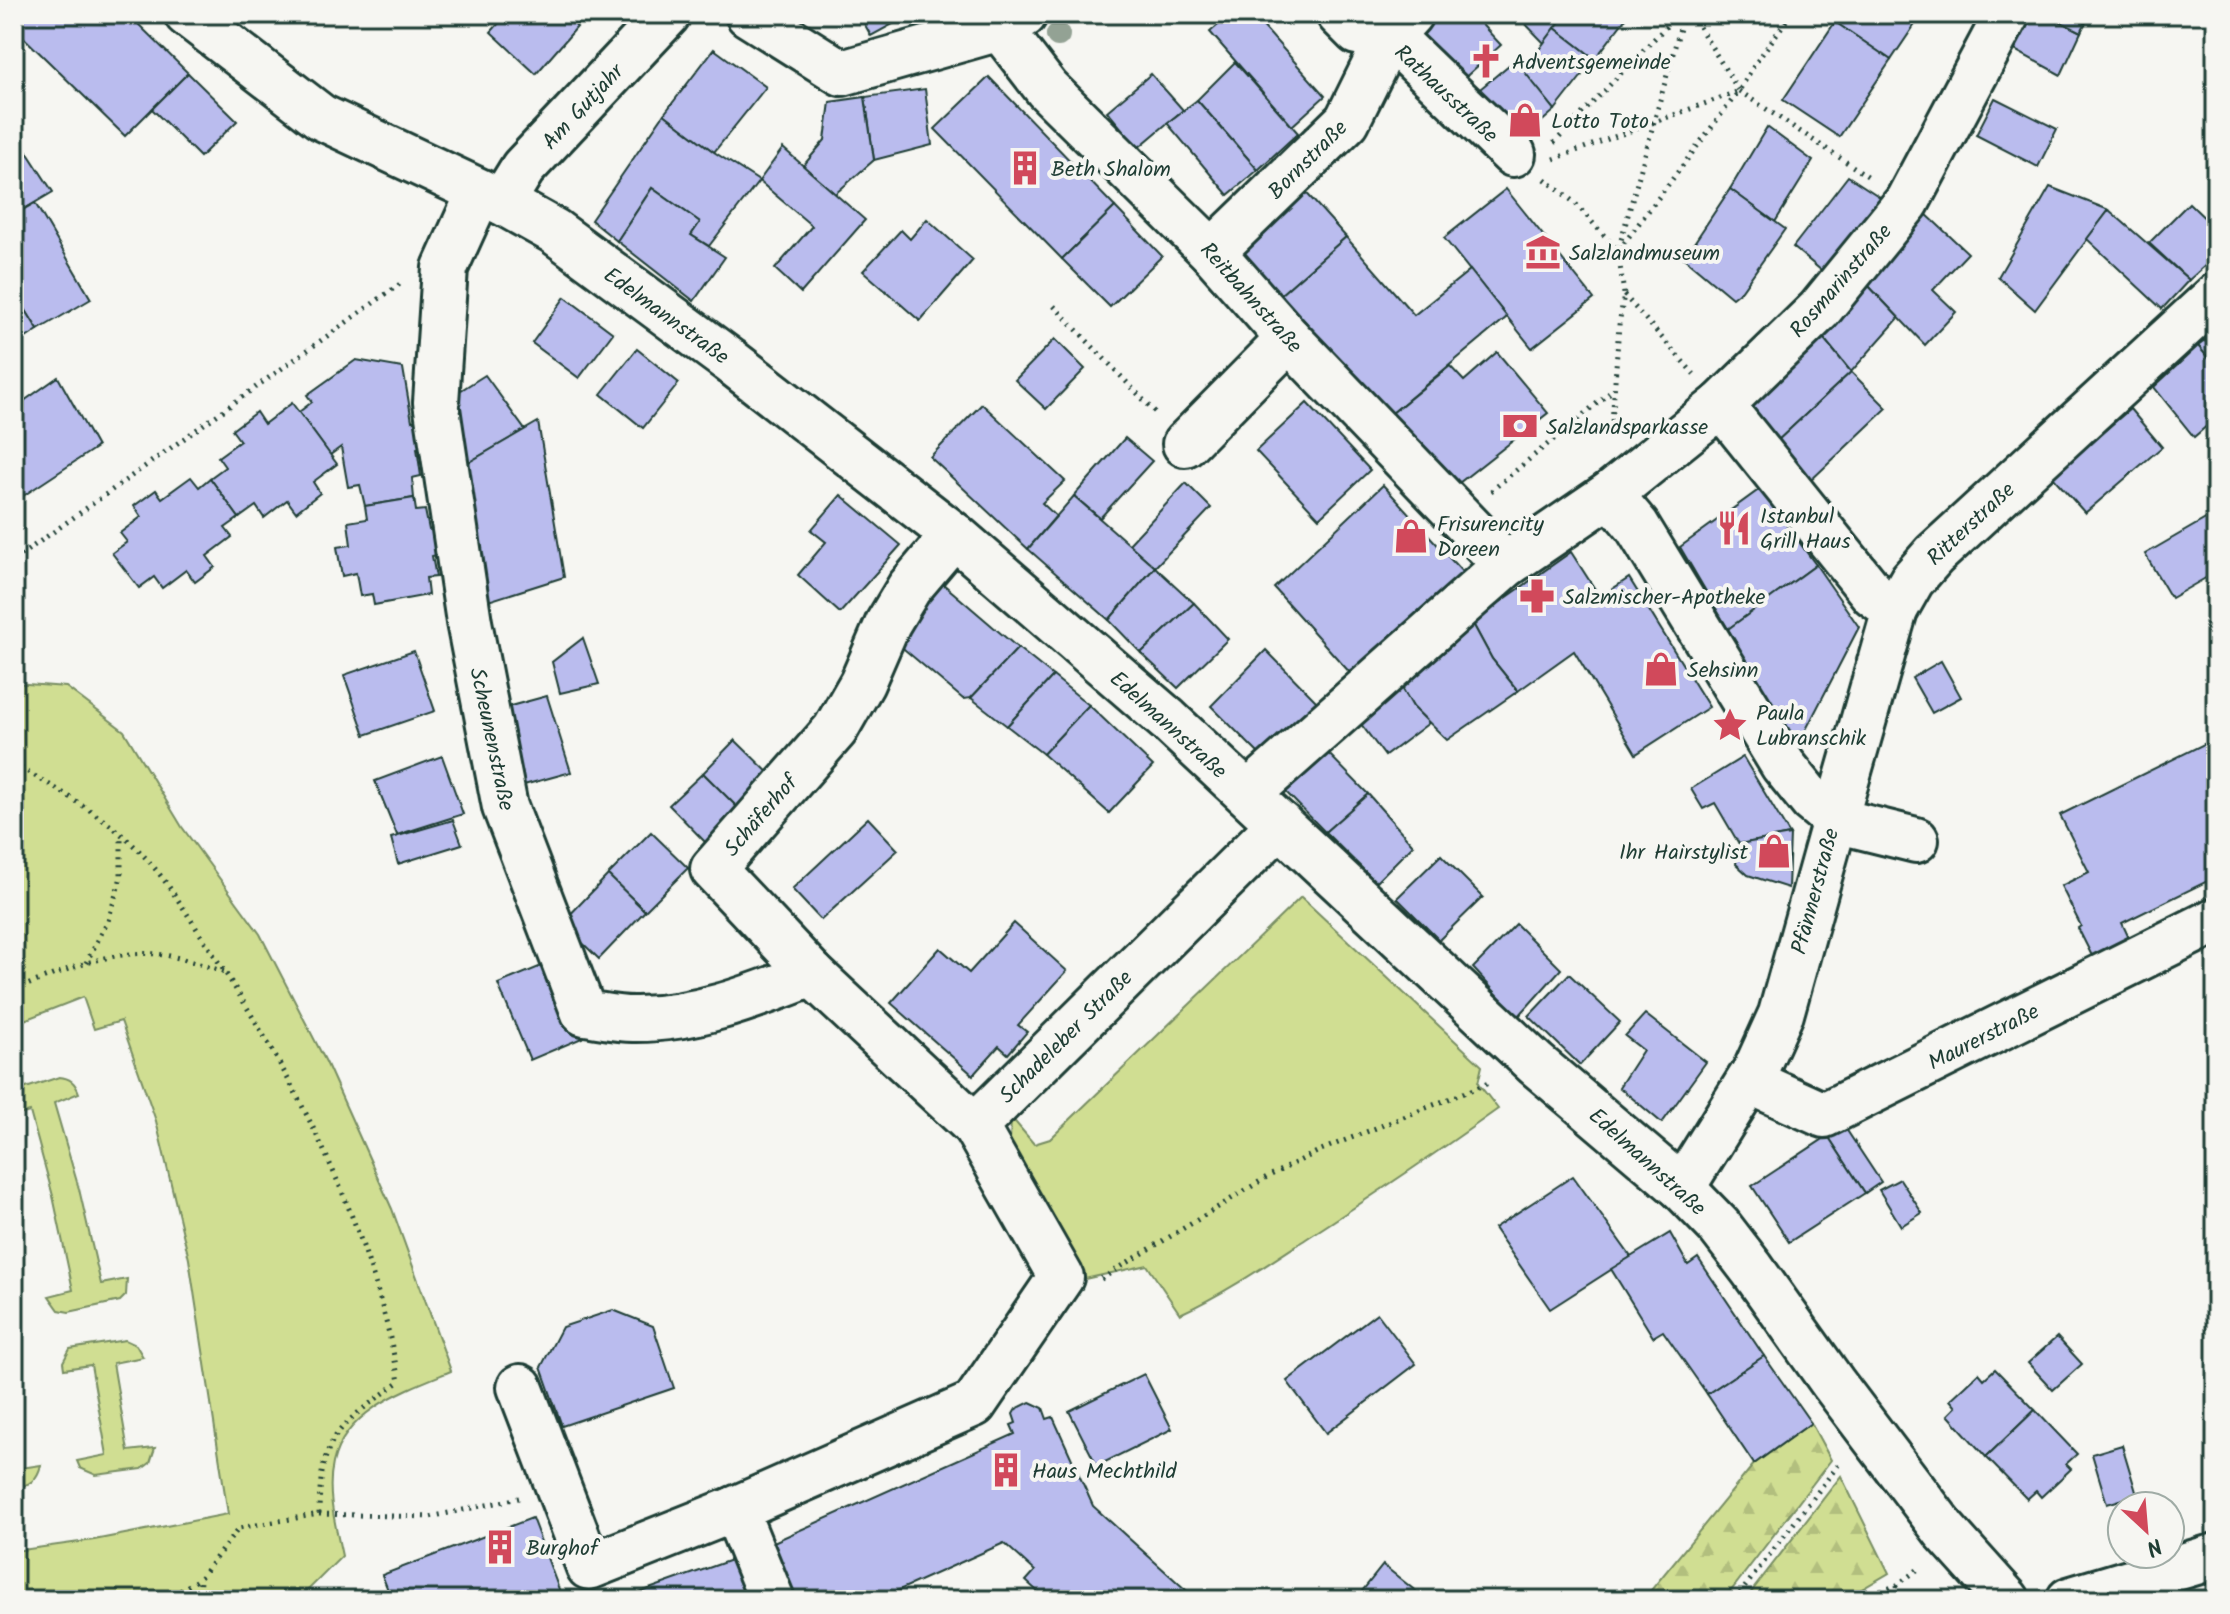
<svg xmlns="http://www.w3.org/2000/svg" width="2230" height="1614" viewBox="0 0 2230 1614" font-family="Kalam,sans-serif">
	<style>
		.green { fill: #d0de92; stroke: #788e63; stroke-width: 2 }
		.forest { fill: url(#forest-firs); stroke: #788e63; stroke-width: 2 }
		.building { fill: #babcee; stroke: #1f3d34; stroke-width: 2 }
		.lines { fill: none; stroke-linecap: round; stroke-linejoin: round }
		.minor-casing { stroke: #1f3d34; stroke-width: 50 }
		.major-casing { stroke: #1f3d34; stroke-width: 50 }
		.path { stroke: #1f3d34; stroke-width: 5; stroke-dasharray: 2 6; stroke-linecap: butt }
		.minor { stroke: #f6f6f2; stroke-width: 44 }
		.major { stroke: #f6f6f2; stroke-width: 44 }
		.tree { fill: #93a294 }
		.labels { text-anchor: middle; stroke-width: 8; stroke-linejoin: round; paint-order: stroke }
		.poi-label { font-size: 22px; fill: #1f3d34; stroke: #f6f6f2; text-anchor: start }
		.street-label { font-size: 22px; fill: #1f3d34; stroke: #f6f6f2 }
	</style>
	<defs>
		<pattern id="forest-firs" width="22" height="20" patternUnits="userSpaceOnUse" patternTransform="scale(2)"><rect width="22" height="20" fill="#d0de92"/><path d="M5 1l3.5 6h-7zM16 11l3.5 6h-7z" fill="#b2bf7e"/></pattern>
	</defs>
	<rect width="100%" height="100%" fill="#f6f6f2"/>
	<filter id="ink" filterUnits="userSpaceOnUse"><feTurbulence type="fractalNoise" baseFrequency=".0125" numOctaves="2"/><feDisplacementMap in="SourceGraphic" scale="16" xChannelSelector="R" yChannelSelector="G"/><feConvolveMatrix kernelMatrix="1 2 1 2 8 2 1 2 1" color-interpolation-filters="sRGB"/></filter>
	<g filter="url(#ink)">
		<g class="green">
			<path d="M14,683L66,687L124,731L182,827L260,934L326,1062L392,1209L451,1371C407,1389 345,1410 333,1463C326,1493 336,1527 342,1556L306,1592L291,1600H14V1551L94,1540L228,1514L189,1259L156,1121L121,1021L94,1029L83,997L14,1024Z"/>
			<path d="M1301,897L1482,1066L1478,1083L1498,1109C1435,1154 1371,1197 1306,1239C1265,1266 1224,1294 1180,1314L1147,1265L1080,1280L1010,1141L1011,1117L1034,1144L1050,1139Z"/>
			<path d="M59,1077C70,1078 75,1082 79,1093L54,1103L79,1189L101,1284L127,1279L126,1295L120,1301L69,1312L59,1310L49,1296L73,1290L53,1196L30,1112L14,1116V1092Z"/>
			<path d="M125,1340L136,1345L143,1357L113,1363L128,1451L155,1448L150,1463L142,1469L96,1475L80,1468L77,1461L107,1455L91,1365L64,1369L63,1362L70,1349Z"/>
			<path d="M41,1465C37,1481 30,1485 14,1488V1469Z"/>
		</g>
		<g class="forest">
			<path d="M1811,1423L1831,1460L1724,1600H1643L1754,1464Z"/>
			<path d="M1841,1476L1889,1573L1843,1600H1745Z"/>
		</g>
		<g class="building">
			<path d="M24,14H128L188,73L125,136L14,28V24Z"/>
			<path d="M507,14H563L577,27L536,74L491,32Z"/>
			<path d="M859,14H911L871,36Z"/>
			<path d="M1231,14H1252L1325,96L1292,126L1210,32Z"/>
			<path d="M1426,14H1472L1501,45L1461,81L1412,28Z"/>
			<path d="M1516,14H1566L1544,43Z"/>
			<path d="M1566,14H1629L1595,59L1555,28Z"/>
			<path d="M1840,14H1922L1891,60L1835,22Z"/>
			<path d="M2027,14H2045L2081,32L2061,75L2011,48Z"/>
			<path d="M2045,14H2090L2081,32Z"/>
			<path d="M1835,22L1891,60L1839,137L1783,100Z"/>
			<path d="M1555,28L1595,59L1555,110L1523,71Z"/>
			<path d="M714,49L766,87L714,152L664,114Z"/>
			<path d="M1515,60L1555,110L1512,148L1469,98Z"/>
			<path d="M1235,62L1298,133L1258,170L1197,100Z"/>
			<path d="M188,73L237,121L200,157L152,109Z"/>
			<path d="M1151,74L1183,110L1138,148L1107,111Z"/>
			<path d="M989,77L1115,207L1062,259L935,129Z"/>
			<path d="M925,89L932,145L874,160L865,97Z"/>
			<path d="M865,97L874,160L835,194L803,166L825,140L830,102Z"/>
			<path d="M1995,98L2057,129L2038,167L1976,135Z"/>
			<path d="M1197,100L1258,170L1228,195L1167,123Z"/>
			<path d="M664,114L714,152L759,181L709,246L691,235L700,222L652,188L617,241L591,220Z"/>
			<path d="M1767,127L1813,161L1775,222L1730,189Z"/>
			<path d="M14,132L53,192L14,215Z"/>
			<path d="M783,148L865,220L801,293L775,269L812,226L759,181Z"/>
			<path d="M1848,176L1892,205L1833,280L1793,247Z"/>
			<path d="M2050,187L2109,210L2035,310L1998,277Z"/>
			<path d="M652,188L700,222L691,235L725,257L694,301L617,241Z"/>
			<path d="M1302,188L1346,237L1279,296L1237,248Z"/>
			<path d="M1506,189L1594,299L1532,348L1444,238Z"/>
			<path d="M1730,189L1785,229L1742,290L1732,298L1684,258Z"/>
			<path d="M35,203L91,299L38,330L14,291V215Z"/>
			<path d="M2189,203L2216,229V256L2189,280L2149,243Z"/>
			<path d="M1115,207L1162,256L1110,307L1062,259Z"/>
			<path d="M2109,210L2189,280L2162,309L2087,239Z"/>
			<path d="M1925,213L1968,253L1933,290L1956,312L1925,345L1864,281Z"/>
			<path d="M927,219L973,260L920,321L863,271L901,230L910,239Z"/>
			<path d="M1346,237L1414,315L1470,270L1507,317L1391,414L1279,296Z"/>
			<path d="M1864,281L1899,318L1851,372L1816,329Z"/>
			<path d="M14,291L38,330L14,346Z"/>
			<path d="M565,297L613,333L579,378L532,343Z"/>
			<path d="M1816,329L1851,372L1774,444L1738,402Z"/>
			<path d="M2216,333V367L2198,346Z"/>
			<path d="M1055,339L1085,369L1046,409L1015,380Z"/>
			<path d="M2198,346L2216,367V418L2194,437L2154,387Z"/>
			<path d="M637,349L679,383L643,428L601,394Z"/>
			<path d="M1497,352L1548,413L1450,490L1391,414L1450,366L1464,381Z"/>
			<path d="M356,360L403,368L412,421L426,419L431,446L417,448L421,476L412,478L414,498L365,506L360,485L348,487L341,447L330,455L299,412L312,402L307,395Z"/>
			<path d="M1851,372L1887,408L1807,484L1774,444Z"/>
			<path d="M485,375L525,430L459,468L444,401Z"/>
			<path d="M58,377L97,447L14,502V408Z"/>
			<path d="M292,403L337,464L313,482L320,493L296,512L287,500L264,518L256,506L239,518L210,478L225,467L218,457L240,441L232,430L256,412L264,424Z"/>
			<path d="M1307,403L1370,470L1319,518L1256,451Z"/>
			<path d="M982,404L1065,481L1042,503L1056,516L1028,549L930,457Z"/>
			<path d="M2130,409L2162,447L2085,513L2052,476Z"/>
			<path d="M538,422L564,577L482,603L459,468Z"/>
			<path d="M1125,438L1152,461L1100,518L1074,496Z"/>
			<path d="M191,477L199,487L210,478L239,518L225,528L232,537L207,556L215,567L195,582L186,570L162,588L154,577L139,588L112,553L127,542L120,533L141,517L134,506L156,490L162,498Z"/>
			<path d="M1186,483L1211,508L1155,567L1129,544Z"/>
			<path d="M1383,485L1465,575L1352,675L1274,588Z"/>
			<path d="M1760,489L1816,565L1728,629L1680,547Z"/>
			<path d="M841,495L901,545L840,613L798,575L826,542L811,530Z"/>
			<path d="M1074,496L1155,567L1109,620L1028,549Z"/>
			<path d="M414,498L416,511L425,510L429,530L443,528L447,553L432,556L436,577L426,578L428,595L374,605L372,594L360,596L356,573L342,576L337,547L351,545L348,522L367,519L365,506Z"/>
			<path d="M2216,513V572L2171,598L2145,554Z"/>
			<path d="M1571,552L1600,597L1629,578L1709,707L1636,754L1574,651L1518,691L1492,659L1472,622Z"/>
			<path d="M1816,565L1859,627L1796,749L1728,629Z"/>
			<path d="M1155,567L1194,603L1141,653L1109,620Z"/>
			<path d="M942,583L1018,648L971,698L963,699L892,639Z"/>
			<path d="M1194,603L1228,639L1178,688L1141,653Z"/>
			<path d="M1472,622L1492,659L1518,691L1447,740L1413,707L1398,681Z"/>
			<path d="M583,638L599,684L560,693L552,662Z"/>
			<path d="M1018,648L1053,676L1007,726L971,698Z"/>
			<path d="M1266,650L1318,703L1263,758L1211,706Z"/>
			<path d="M414,651L435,711L365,735L344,675Z"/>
			<path d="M1941,661L1961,697L1932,713L1912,678Z"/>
			<path d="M1053,676L1089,705L1043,754L1007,726Z"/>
			<path d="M1398,681L1413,707L1429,723L1385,756L1358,720Z"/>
			<path d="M547,696L571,772L513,788L492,711Z"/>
			<path d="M1089,705L1153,766L1109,813L1043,754Z"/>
			<path d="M2216,738V877L2122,923L2129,938L2092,956L2078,928L2081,926L2061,886L2089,872L2060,815Z"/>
			<path d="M735,740L775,779L742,812L703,773Z"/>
			<path d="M1322,747L1368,794L1325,832L1282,788Z"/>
			<path d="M442,756L463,814L397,835L375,781Z"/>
			<path d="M1743,757L1790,835L1739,844L1715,803L1703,809L1691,789Z"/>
			<path d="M703,773L742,812L708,845L669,805Z"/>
			<path d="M1368,794L1413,845L1376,882L1325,832Z"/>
			<path d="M868,818L898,850L821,920L792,889Z"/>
			<path d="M453,820L462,844L398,864L391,838Z"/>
			<path d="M651,832L688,868L645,911L608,875Z"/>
			<path d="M1790,835L1788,888L1748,875L1736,864L1739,844Z"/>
			<path d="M1441,855L1483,897L1439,940L1397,898Z"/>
			<path d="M608,875L645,911L599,959L562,923Z"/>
			<path d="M1014,923L1067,971L1018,1025L1027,1032L1008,1054L999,1046L973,1075L891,1003L940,948L969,973Z"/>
			<path d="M1516,924L1561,969L1518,1017L1473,968Z"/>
			<path d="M551,962L582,1038L530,1060L498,984Z"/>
			<path d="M1569,974L1620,1022L1580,1065L1529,1016Z"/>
			<path d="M1645,1014L1706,1062L1662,1123L1619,1087L1643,1050L1625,1036Z"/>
			<path d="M1844,1126L1881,1182L1865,1193L1828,1136Z"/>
			<path d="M1828,1136L1865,1193L1789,1242L1752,1186Z"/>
			<path d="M1573,1176L1631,1257L1550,1309L1494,1228Z"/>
			<path d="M1900,1179L1922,1213L1901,1226L1879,1190Z"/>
			<path d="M1670,1233L1688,1265L1698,1258L1764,1356L1707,1394L1663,1331L1653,1337L1611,1269Z"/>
			<path d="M613,1310L653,1326L674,1388L562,1426L541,1367L562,1327Z"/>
			<path d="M1377,1313L1416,1364L1326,1433L1287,1381Z"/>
			<path d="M2057,1337L2082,1364L2053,1390L2028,1363Z"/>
			<path d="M1764,1356L1811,1423L1754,1464L1707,1394Z"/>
			<path d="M1995,1369L2035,1410L1986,1457L1948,1415L1956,1407L1950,1400L1979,1373L1984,1379Z"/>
			<path d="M1144,1374L1172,1429L1097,1466L1069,1411Z"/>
			<path d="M1030,1402L1043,1408L1047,1419L1053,1417L1093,1506L1197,1600H1047L1026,1581L1035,1571L1004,1543L877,1600H794L769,1544L1015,1434L1011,1425L1016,1423L1013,1414L1016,1409Z"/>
			<path d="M2035,1410L2077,1454L2066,1464L2071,1469L2041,1497L2036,1491L2027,1499L1986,1457Z"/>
			<path d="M2122,1445L2137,1495L2107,1504L2092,1454Z"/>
			<path d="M532,1518L563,1600H392L382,1575Z"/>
			<path d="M745,1555L762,1600H618Z"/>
			<path d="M1383,1565L1427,1600H1355Z"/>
		</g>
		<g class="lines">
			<g class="minor-casing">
				<g id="minor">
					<path d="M187,14L321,117L502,202L554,231L729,360L954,535L1168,720L1536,1064L1682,1188L1719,1226L1752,1269L1833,1383L1945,1531L2007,1600"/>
					<path d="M748,14L842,73L1000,28L1024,15"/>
					<path d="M1339,14L1357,32L1388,38L1405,50L1513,154"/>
					<path d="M1000,28L1047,89L1212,252L1289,339L1506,565"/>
					<path d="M479,193L445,268L436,402L469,622L505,807L584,1013C600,1015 617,1019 633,1019C696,1020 755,996 812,974"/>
					<path d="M502,202L523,168L668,14"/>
					<path d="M1212,252L1347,121L1388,38L1410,14"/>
					<path d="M1721,405L1873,594L1895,610"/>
					<path d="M1185,444L1289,339"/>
					<path d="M1610,494L1637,526L1783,765L1812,801L1835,820L1781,1014L1756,1069L1682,1188"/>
					<path d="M954,535L909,588L888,623L862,683L835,730L713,869L812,974L975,1126"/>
					<path d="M1248,794L1506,565L1610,494L1721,405L1819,310L1907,202L2007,14"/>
					<path d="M1916,840L1835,820L1895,610L1912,580L1934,555L2216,296"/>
					<path d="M1749,1081L1824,1115L2216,920"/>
					<path d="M520,1387L589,1567L735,1509L974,1404L1061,1277L975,1126L1280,824"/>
					<path d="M735,1509L772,1600"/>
				</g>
			</g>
			<g class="major-casing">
				<path id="major" d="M2069,1600L2216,1556"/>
			</g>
			<g class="path">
				<path d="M1684,14L1618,251L1739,91L1691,14"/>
				<path d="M1739,91L1872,179"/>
				<path d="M1554,143L1678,14"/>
				<path d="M1554,159L1739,91L1755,64L1791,14"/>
				<path d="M1545,179L1575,203L1618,251L1624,294L1619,325L1611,437"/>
				<path d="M1624,295L1694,374"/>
				<path d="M1054,306L1157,414"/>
				<path d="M1491,491L1613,390"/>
				<path d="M14,560L400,284"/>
				<path d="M14,764C57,789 109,818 143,855C169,882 189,918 210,949C296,1080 372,1227 399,1382C338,1427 320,1434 319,1514L239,1528L200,1578L166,1600"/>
				<path d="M86,963L108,921L121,877V836"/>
				<path d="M14,990C62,972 112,947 164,955C184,958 205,966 225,972"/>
				<path d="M1101,1279L1267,1177L1321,1150L1491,1082"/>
				<path d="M319,1514L430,1517L519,1498"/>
				<path d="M1897,1585L1899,1600"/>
				<path d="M199,1600L200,1579"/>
				<path d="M979,1600L993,1593L1001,1600"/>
				<path d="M1735,1600L1839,1464"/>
				<path d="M1859,1600L1897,1585L1921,1567"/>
			</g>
			<use href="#minor" class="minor"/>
			<use href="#major" class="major"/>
		</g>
		<circle class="tree" cx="1058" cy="35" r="12"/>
	</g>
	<defs>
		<g id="church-bare" transform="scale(2.76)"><path d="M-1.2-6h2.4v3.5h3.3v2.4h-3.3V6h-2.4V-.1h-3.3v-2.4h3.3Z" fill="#d1495b" stroke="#f6f6f2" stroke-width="2.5" paint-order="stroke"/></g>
		<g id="shop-bare" transform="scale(2.76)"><path d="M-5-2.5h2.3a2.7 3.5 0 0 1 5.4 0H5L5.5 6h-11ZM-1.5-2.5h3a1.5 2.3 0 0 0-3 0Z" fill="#d1495b" stroke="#f6f6f2" stroke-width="2.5" paint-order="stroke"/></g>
		<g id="building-bare" transform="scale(2.76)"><path d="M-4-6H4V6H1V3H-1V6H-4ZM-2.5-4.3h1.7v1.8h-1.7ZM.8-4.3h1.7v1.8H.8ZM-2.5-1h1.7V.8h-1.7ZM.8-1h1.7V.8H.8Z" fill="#d1495b" stroke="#f6f6f2" stroke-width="2.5" paint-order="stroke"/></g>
		<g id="museum-bare" transform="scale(2.76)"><path d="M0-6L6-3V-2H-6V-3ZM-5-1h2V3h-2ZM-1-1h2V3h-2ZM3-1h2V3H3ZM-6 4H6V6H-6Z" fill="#d1495b" stroke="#f6f6f2" stroke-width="2.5" paint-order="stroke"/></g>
		<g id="bank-bare" transform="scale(2.76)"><path d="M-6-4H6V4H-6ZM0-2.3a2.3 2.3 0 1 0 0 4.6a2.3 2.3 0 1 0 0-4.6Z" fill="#d1495b" stroke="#f6f6f2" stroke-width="2.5" paint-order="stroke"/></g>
		<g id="restaurant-bare" transform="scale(2.76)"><path d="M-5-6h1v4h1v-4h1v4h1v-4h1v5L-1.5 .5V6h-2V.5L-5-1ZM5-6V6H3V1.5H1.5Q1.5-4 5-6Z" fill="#d1495b" stroke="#f6f6f2" stroke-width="2.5" paint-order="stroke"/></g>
		<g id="pharmacy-bare" transform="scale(2.76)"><path d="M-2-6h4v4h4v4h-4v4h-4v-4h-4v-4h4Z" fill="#d1495b" stroke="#f6f6f2" stroke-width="2.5" paint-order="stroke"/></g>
		<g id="sight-bare" transform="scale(2.76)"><path d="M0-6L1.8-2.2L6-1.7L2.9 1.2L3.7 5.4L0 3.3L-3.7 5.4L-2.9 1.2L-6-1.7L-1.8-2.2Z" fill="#d1495b" stroke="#f6f6f2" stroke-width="2.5" paint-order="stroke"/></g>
	</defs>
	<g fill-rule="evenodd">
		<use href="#church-bare" x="1486" y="61"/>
		<use href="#shop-bare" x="1525" y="120"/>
		<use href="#building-bare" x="1025" y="168"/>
		<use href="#museum-bare" x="1543" y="252"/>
		<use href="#bank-bare" x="1520" y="426"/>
		<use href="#restaurant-bare" x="1734" y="528"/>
		<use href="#shop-bare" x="1411" y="536"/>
		<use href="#pharmacy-bare" x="1537" y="596"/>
		<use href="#shop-bare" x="1661" y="669"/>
		<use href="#sight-bare" x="1730" y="725"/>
		<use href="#shop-bare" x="1774" y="851"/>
		<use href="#building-bare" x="1006" y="1470"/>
		<use href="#building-bare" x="500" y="1547"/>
	</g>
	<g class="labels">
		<g class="poi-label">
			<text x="1512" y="69">Adventsgemeinde</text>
			<text x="1551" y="128">Lotto Toto</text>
			<text x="1051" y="176">Beth Shalom</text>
			<text x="1569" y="260">Salzlandmuseum</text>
			<text x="1546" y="434">Salzlandsparkasse</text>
			<text x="1760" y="523">Istanbul<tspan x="1760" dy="25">Grill Haus</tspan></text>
			<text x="1437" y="531">Frisurencity<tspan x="1437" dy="25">Doreen</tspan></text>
			<text x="1563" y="604">Salzmischer-Apotheke</text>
			<text x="1687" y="677">Sehsinn</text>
			<text x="1756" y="720">Paula<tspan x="1756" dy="25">Lubranschik</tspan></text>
			<text x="1748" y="859" text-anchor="end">Ihr Hairstylist</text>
			<text x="1032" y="1478">Haus Mechthild</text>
			<text x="526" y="1555">Burghof</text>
		</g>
		<g class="street-label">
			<text transform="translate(1447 93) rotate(43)" y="8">Rathausstraße</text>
			<text transform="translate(582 106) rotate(-47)" y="8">Am Gutjahr</text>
			<text transform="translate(1307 159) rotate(-45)" y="8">Bornstraße</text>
			<text transform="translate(1840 280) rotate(-49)" y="8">Rosmarinstraße</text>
			<text transform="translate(1252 297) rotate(48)" y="8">Reitbahnstraße</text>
			<text transform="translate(667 315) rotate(36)" y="8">Edelmannstraße</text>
			<text transform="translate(1970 523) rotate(-43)" y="8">Ritterstraße</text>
			<text transform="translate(1169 724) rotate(42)" y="8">Edelmannstraße</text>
			<text transform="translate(493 739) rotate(78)" y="8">Scheunenstraße</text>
			<text transform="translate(760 815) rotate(-49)" y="8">Schäferhof</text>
			<text transform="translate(1814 891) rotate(-75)" y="8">Pfännerstraße</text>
			<text transform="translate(1065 1036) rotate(-45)" y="8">Schadeleber Straße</text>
			<text transform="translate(1983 1036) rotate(-27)" y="8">Maurerstraße</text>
			<text transform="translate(1648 1161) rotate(42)" y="8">Edelmannstraße</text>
		</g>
	</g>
	<rect width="2230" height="1614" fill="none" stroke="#f6f6f2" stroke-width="48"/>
	<rect x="24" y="24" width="2182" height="1566" fill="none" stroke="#1f3d34" stroke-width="3" filter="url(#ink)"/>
	<g transform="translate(2146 1530) rotate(154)"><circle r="38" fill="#f6f6f2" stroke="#a0aca6" stroke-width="2"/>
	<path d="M0-6L14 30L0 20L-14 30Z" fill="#d1495b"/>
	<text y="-12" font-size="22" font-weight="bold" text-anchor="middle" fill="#1f3d34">N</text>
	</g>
</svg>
